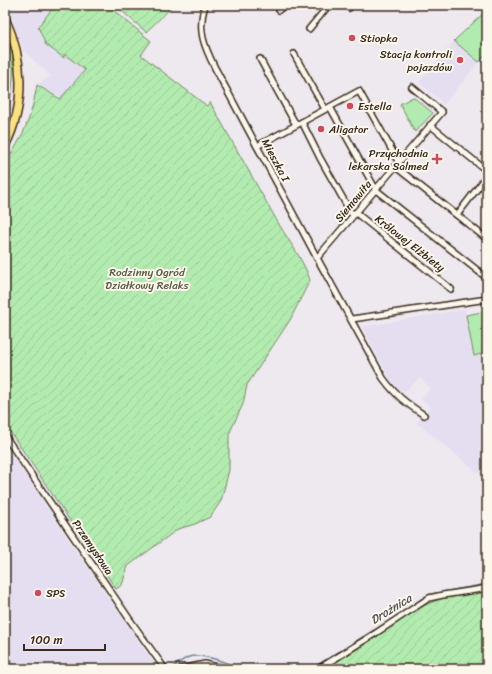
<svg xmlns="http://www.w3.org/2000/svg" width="492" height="674" viewBox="0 0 492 674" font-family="Sriracha,sans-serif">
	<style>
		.built { fill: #e5def1 }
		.green { fill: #b2ebaf; stroke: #768a66 }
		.garden { fill: url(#garden-furrows); stroke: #768a66 }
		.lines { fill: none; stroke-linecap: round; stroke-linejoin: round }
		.stream { stroke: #6c8498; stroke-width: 1.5 }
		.minor-casing { stroke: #3b2a1e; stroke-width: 8 }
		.major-casing { stroke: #3b2a1e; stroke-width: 10 }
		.minor { stroke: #fbf7ec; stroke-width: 5 }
		.major { stroke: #f9e181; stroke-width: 7 }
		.poi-dot { fill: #d1495b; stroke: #fbf7ec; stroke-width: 1.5 }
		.labels { text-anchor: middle; stroke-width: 4; stroke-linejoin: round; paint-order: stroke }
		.poi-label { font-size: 11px; fill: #3b2a1e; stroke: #fbf7ec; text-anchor: start }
		.street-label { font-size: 11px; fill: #3b2a1e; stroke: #fbf7ec }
		.park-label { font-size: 11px; fill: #595a42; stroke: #fbf7ec }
		.water-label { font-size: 12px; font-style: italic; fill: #53575b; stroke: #fbf7ec }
	</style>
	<defs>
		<pattern id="garden-furrows" width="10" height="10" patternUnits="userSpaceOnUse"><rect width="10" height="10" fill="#b2ebaf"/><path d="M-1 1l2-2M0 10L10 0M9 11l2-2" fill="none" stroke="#9aca96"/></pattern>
	</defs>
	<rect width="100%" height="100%" fill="#eee8ef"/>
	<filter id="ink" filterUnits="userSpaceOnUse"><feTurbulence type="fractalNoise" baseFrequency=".025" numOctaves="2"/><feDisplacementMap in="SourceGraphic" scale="8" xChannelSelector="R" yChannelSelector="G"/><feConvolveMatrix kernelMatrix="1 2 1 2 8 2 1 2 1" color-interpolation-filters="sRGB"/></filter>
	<g filter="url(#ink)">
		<g class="built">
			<path d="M6,5H58L52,9L38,27L46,45L64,58V54L86,70L60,99L37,85L51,76L24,51Z"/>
			<path d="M454,41L479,62L443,105L440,100L420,83V81Z"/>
			<path d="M465,309L474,356L487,352V480L417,423L431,407L421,399L431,388L420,378L402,393L394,386L362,327Z"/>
			<path d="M5,445L76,551L158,669H5Z"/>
		</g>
		<g class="green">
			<path d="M487,10V53L479,62L454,41Z"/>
			<path d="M8,43L10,48H11C16,72 12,97 5,120V44Z"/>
			<path d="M413,97L433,113L415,132L400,104Z"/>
			<path d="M487,311V352L474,356L466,315Z"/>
			<path d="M5,651L17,669H5Z"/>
		</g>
		<g class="garden">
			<path d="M58,5H107L151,41L141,55L207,106L210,102C233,143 256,184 280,226C289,241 305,263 310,280L290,320L247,385L243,404L229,434V470L221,501L210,517L195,524L178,529L128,566L122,585L116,589L5,424V164C24,135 31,119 37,85L60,99L85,70L64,54V58L46,45L38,27L52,9Z"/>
			<path d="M115,5H174L146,32Z"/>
			<path d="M487,588V669H323L418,608L440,599L483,592Z"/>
		</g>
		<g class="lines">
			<g class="stream">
				<path d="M409,608L420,600L431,594L482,585L487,581"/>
				<path d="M170,669C177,666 182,659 189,657C202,653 229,663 241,669"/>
				<path d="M311,669L401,614"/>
			</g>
			<g class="minor-casing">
				<g id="minor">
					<path d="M205,5C197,30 204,46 215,68L317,258L383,378C396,396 406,403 424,415"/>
					<path d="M349,8L351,5"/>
					<path d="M279,10L284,5"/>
					<path d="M309,29L329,5"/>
					<path d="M294,54L325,109"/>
					<path d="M260,59L296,125"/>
					<path d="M330,107L376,190L487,278"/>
					<path d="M302,122L359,91L399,163"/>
					<path d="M430,125L487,171"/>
					<path d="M257,146L302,122L320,158L351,213H356L451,289"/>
					<path d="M396,167L487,239"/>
					<path d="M457,215L487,176"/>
					<path d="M317,258L442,112L412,87"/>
					<path d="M352,319L487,299"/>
					<path d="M5,436L130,620L165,669"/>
					<path d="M181,669L205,664L226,669"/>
					<path d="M318,669L376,633L429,598L443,595L482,589L487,585"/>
				</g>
			</g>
			<g class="major-casing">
				<path id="major" d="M5,18C24,59 26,105 5,146"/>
			</g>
			<use href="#minor" class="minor"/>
			<use href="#major" class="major"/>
		</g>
	</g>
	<g class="poi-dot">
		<circle cx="352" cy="38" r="4"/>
		<circle cx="460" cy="60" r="4"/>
		<circle cx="350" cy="106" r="4"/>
		<circle cx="321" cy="129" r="4"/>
		<path d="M435 153h4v4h4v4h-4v4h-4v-4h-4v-4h4z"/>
		<circle cx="38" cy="593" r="4"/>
	</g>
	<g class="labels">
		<g class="poi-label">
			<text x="360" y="42">Stiopka</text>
			<text x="452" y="58" text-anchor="end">Stacja kontroli<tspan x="452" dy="13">pojazdów</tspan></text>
			<text x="358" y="110">Estella</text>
			<text x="329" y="133">Aligator</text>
			<text x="428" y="157" text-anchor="end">Przychodnia<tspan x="428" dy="13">lekarska Salmed</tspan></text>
			<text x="46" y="597">SPS</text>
		</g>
		<g class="street-label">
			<text transform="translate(276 160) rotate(62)" y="4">Mieszka I</text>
			<text transform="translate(353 201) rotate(-50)" y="4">Siemowita</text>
			<text transform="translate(410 243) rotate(38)" y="4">Królowej Elżbiety</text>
			<text transform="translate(93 547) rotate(56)" y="4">Przemysłowa</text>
		</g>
		<g class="park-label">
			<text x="147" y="276">Rodzinny Ogród<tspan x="147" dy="13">Działkowy Relaks</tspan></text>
		</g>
		<g class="water-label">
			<text transform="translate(391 609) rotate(-32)" y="4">Drożnica</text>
		</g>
	</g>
	<rect width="492" height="674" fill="none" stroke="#fbf7ec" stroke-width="20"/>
	<rect x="10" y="10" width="472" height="654" fill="none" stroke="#3b2a1e" stroke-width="1.5" filter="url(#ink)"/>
	<path d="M24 644v6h81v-6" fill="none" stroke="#3b2a1e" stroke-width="2"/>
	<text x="30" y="644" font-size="12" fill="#3b2a1e" stroke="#fbf7ec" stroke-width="3" paint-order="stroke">100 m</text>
</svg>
